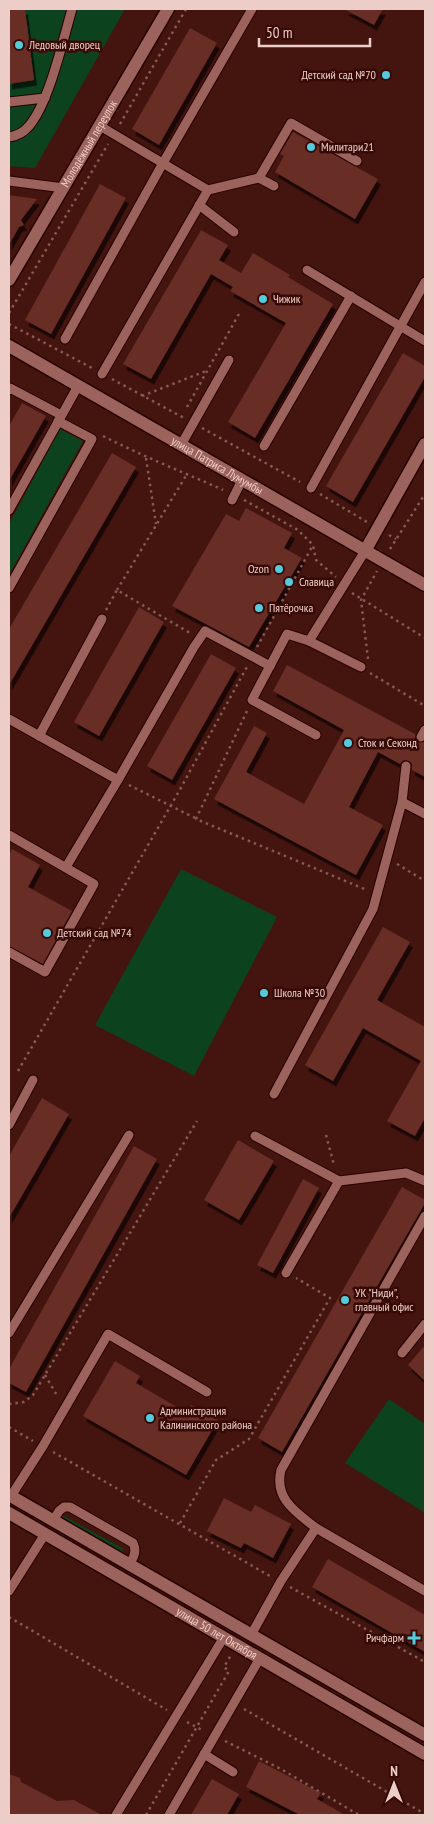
<svg xmlns="http://www.w3.org/2000/svg" width="434" height="1824" viewBox="0 0 434 1824" font-family="'PT Sans Narrow',sans-serif">
	<style>
		.green { fill: #0c421d }
		.building { fill: #682d25; filter: url(#shadow) }
		.lines { fill: none; stroke-linecap: round; stroke-linejoin: round }
		.lane-casing { stroke: #280000; stroke-width: 11 }
		.street-casing { stroke: #280000; stroke-width: 15 }
		.secondary-casing { stroke: #280000; stroke-width: 15 }
		.path { stroke: #845a55; stroke-width: 2.5; stroke-dasharray: 2.5 4; stroke-linecap: butt }
		.lane { stroke: #9b635b; stroke-width: 9 }
		.street { stroke: #9b635b; stroke-width: 12 }
		.secondary { stroke: #9b635b; stroke-width: 12 }
		.poi-dot { fill: #54cadd; stroke: #380a06; stroke-width: 2 }
		.labels { text-anchor: middle; stroke-width: 5; stroke-linejoin: round; paint-order: stroke }
		.poi-label { font-size: 12px; fill: #edcdc7; stroke: #380a06; text-anchor: start }
		.street-label { font-size: 12px; fill: #edcdc7; stroke: #380a06 }
	</style>
	<defs>
		<filter id="shadow"><feDropShadow dx="3" dy="5.5" stdDeviation="0" flood-color="#0009"/></filter>
	</defs>
	<rect width="100%" height="100%" fill="#44140f"/>
	<g class="green">
		<path d="M9,9H125L35,168L9,166Z"/>
		<path d="M60,429L83,441L9,575V524Z"/>
		<path d="M181,869L277,917L194,1076L95,1025Z"/>
		<path d="M389,1399L425,1424V1513L345,1463Z"/>
		<path d="M64,1516L122,1548L124,1553L122,1554L61,1520V1518Z"/>
	</g>
	<g class="building">
		<path d="M9,9H25L34,80L9,84Z"/>
		<path d="M344,9H383L374,25Z"/>
		<path d="M190,28L217,43L159,145L132,129Z"/>
		<path d="M293,132L378,179L355,219L275,172L284,156L280,154Z"/>
		<path d="M100,184L126,198L51,334L25,320Z"/>
		<path d="M9,195L37,199L21,220L24,225L19,227L9,245Z"/>
		<path d="M201,230L228,245L219,260L241,273L253,253L290,275L288,277L333,304L255,438L228,422L286,323L230,291L233,287L211,274L151,379L123,364Z"/>
		<path d="M403,353L425,366V377L353,502L326,486Z"/>
		<path d="M22,403L46,416L9,481V426Z"/>
		<path d="M112,453L136,467L9,685V629Z"/>
		<path d="M246,508L292,533L284,548L302,558L249,647L172,606L226,514L239,521Z"/>
		<path d="M139,607L164,622L99,736L74,722Z"/>
		<path d="M211,654L236,668L172,780L147,766Z"/>
		<path d="M287,665L415,734V740L418,743L425,741V777L412,770V764L409,761L404,760L400,764L378,752L349,807L383,825L356,875L214,799L254,726L267,733L246,772L304,804L344,730L273,691Z"/>
		<path d="M12,849L40,865L28,887L72,911L43,964L9,946V856Z"/>
		<path d="M383,927L410,942L377,1000L425,1027V1118L415,1136L387,1121L421,1061L363,1028L333,1081L305,1065Z"/>
		<path d="M42,1098L69,1114L9,1218V1156Z"/>
		<path d="M238,1140L274,1161L239,1220L204,1200Z"/>
		<path d="M134,1146L157,1159L26,1392L9,1383V1369Z"/>
		<path d="M303,1179L319,1188L273,1273L257,1265Z"/>
		<path d="M402,1187L425,1200V1203L282,1452L258,1438Z"/>
		<path d="M425,1345V1381L408,1365Z"/>
		<path d="M115,1361L140,1376L136,1383L187,1413L191,1405L218,1420L186,1475L83,1416Z"/>
		<path d="M224,1498L251,1512L255,1505L291,1524L273,1558L244,1543L241,1548L207,1531Z"/>
		<path d="M328,1559L425,1615V1652L312,1587Z"/>
		<path d="M259,1761L321,1793L317,1799L345,1815H300L246,1787Z"/>
		<path d="M9,1774L20,1778L21,1782L57,1801L74,1800L102,1815H9Z"/>
		<path d="M212,1779L239,1794L227,1815H191Z"/>
	</g>
	<g class="lines">
		<g class="lane-casing">
			<g id="lane">
				<path d="M9,102L45,98"/>
				<path d="M100,126L208,190L259,178L274,186"/>
				<path d="M9,137C16,136 24,132 29,126C49,103 63,40 72,9"/>
				<path d="M259,178L291,123L357,161"/>
				<path d="M9,181L64,188"/>
				<path d="M199,205L234,232"/>
				<path d="M307,270L425,341"/>
				<path d="M65,339L163,163L252,9"/>
				<path d="M102,374L208,190"/>
				<path d="M9,390L10,388L61,415"/>
				<path d="M181,445L229,360"/>
				<path d="M264,446L351,296"/>
				<path d="M311,488L425,282"/>
				<path d="M232,500L242,480"/>
				<path d="M9,510L78,386"/>
				<path d="M9,588L92,439L58,421"/>
				<path d="M309,641L361,667"/>
				<path d="M9,719L118,780L194,647L205,631L270,666"/>
				<path d="M316,735L252,700L287,634L309,641L365,551"/>
				<path d="M39,736L102,619"/>
				<path d="M421,737L425,730"/>
				<path d="M402,802L406,766"/>
				<path d="M9,835L94,884L45,972L9,952"/>
				<path d="M66,867L118,780"/>
				<path d="M274,1094L373,909L402,802L425,814"/>
				<path d="M9,1125L33,1080"/>
				<path d="M255,1136L339,1181L406,1173L425,1181"/>
				<path d="M286,1273L339,1181"/>
				<path d="M9,1333L129,1135"/>
				<path d="M402,1353L425,1324"/>
				<path d="M11,1496L43,1446L108,1334L207,1392"/>
				<path d="M53,1521L59,1511L64,1507H70L133,1543C137,1551 134,1557 129,1565"/>
				<path d="M316,1528C296,1512 274,1499 281,1470L425,1216"/>
				<path d="M9,1591L45,1534"/>
				<path d="M251,1635L281,1581L316,1528L425,1591"/>
				<path d="M204,1754L233,1772"/>
				<path d="M116,1815L224,1637"/>
				<path d="M169,1815L260,1658"/>
			</g>
		</g>
		<g class="street-casing">
			<g id="street">
				<path id="s1" d="M9,280L168,9"/>
				<path id="s2" d="M9,346L425,585"/>
				<path d="M365,551L425,444"/>
			</g>
		</g>
		<g class="secondary-casing">
			<g id="secondary">
				<path d="M9,1495L425,1735"/>
				<path id="s3" d="M9,1513L425,1754"/>
			</g>
		</g>
		<g class="path">
			<path d="M120,124L186,9"/>
			<path d="M9,313L108,144"/>
			<path d="M9,324L92,368"/>
			<path d="M112,379L184,418"/>
			<path d="M142,396L206,371"/>
			<path d="M187,407L240,312"/>
			<path d="M202,428L300,482"/>
			<path d="M103,436C142,456 183,472 223,490"/>
			<path d="M146,458L156,524"/>
			<path d="M320,494L367,522"/>
			<path d="M244,500L298,530L313,545L316,560L336,577"/>
			<path d="M389,535L396,539"/>
			<path d="M390,549L425,494"/>
			<path d="M117,590L187,474"/>
			<path d="M352,593L425,638"/>
			<path d="M106,610L117,590L190,633"/>
			<path d="M257,647L313,545"/>
			<path d="M368,659L361,600L377,571"/>
			<path d="M370,673L425,706"/>
			<path d="M247,711L196,819L367,890"/>
			<path d="M129,785L195,818"/>
			<path d="M397,864L425,881"/>
			<path d="M18,1071L178,793L248,665"/>
			<path d="M326,1135L334,1165"/>
			<path d="M45,1375L58,1397"/>
			<path d="M9,1404L24,1402L33,1395L197,1121"/>
			<path d="M9,1427L33,1441"/>
			<path d="M53,1452L270,1576"/>
			<path d="M180,1523L216,1460L249,1439L330,1298L296,1278"/>
			<path d="M290,1587L425,1662"/>
			<path d="M9,1617L167,1710"/>
			<path d="M244,1709L425,1814"/>
			<path d="M187,1722L204,1731"/>
			<path d="M225,1741L281,1769L359,1815"/>
			<path d="M146,1815L229,1671L224,1667L231,1655"/>
		</g>
		<use href="#lane" class="lane"/>
		<use href="#street" class="street"/>
		<use href="#secondary" class="secondary"/>
	</g>
	<g class="poi-dot">
		<circle cx="19" cy="45" r="5"/>
		<circle cx="386" cy="75" r="5"/>
		<circle cx="311" cy="147" r="5"/>
		<circle cx="263" cy="299" r="5"/>
		<circle cx="279" cy="569" r="5"/>
		<circle cx="289" cy="582" r="5"/>
		<circle cx="259" cy="608" r="5"/>
		<circle cx="348" cy="743" r="5"/>
		<circle cx="47" cy="933" r="5"/>
		<circle cx="264" cy="993" r="5"/>
		<circle cx="345" cy="1300" r="5"/>
		<circle cx="150" cy="1418" r="5"/>
		<path d="M411.5 1630.5h5v5h5v5h-5v5h-5v-5h-5v-5h5z"/>
	</g>
	<g class="labels">
		<g class="poi-label">
			<text x="29" y="49">Ледовый дворец</text>
			<text x="376" y="79" text-anchor="end">Детский сад №70</text>
			<text x="321" y="151">Милитари21</text>
			<text x="273" y="303">Чижик</text>
			<text x="269" y="573" text-anchor="end">Ozon</text>
			<text x="299" y="586">Славица</text>
			<text x="269" y="612">Пятёрочка</text>
			<text x="358" y="747">Сток и Секонд</text>
			<text x="57" y="937">Детский сад №74</text>
			<text x="274" y="997">Школа №30</text>
			<text x="355" y="1297">УК "Ниди",<tspan x="355" dy="14">главный офис</tspan></text>
			<text x="160" y="1415">Администрация<tspan x="160" dy="14">Калининского района</tspan></text>
			<text x="404" y="1642" text-anchor="end">Ричфарм</text>
		</g>
		<g class="street-label">
			<text dy="4" stroke="none"><textPath href="#s1" startOffset="158">Молодёжный переулок</textPath></text>
			<text dy="4" stroke="none"><textPath href="#s2" startOffset="240">улица Патриса Лумумбы</textPath></text>
			<text dy="4" stroke="none"><textPath href="#s3" startOffset="240">улица 50 лет Октября</textPath></text>
		</g>
	</g>
	<rect width="434" height="1824" fill="none" stroke="#edcdc7" stroke-width="20"/>
	<g transform="translate(394 1784)" stroke="#380a06" stroke-width="4" paint-order="stroke">
	<path d="M0-4L9 19L0 12L-9 19Z" fill="#edcdc7"/>
	<text y="-8" font-size="14" font-weight="bold" text-anchor="middle" fill="#edcdc7">N</text>
	</g>
	<path d="M259 38v8h111v-8" fill="none" stroke="#edcdc7" stroke-width="2.5"/>
	<text x="266" y="38" font-size="15" fill="#edcdc7" stroke="#380a06" stroke-width="4" paint-order="stroke">50 m</text>
</svg>
